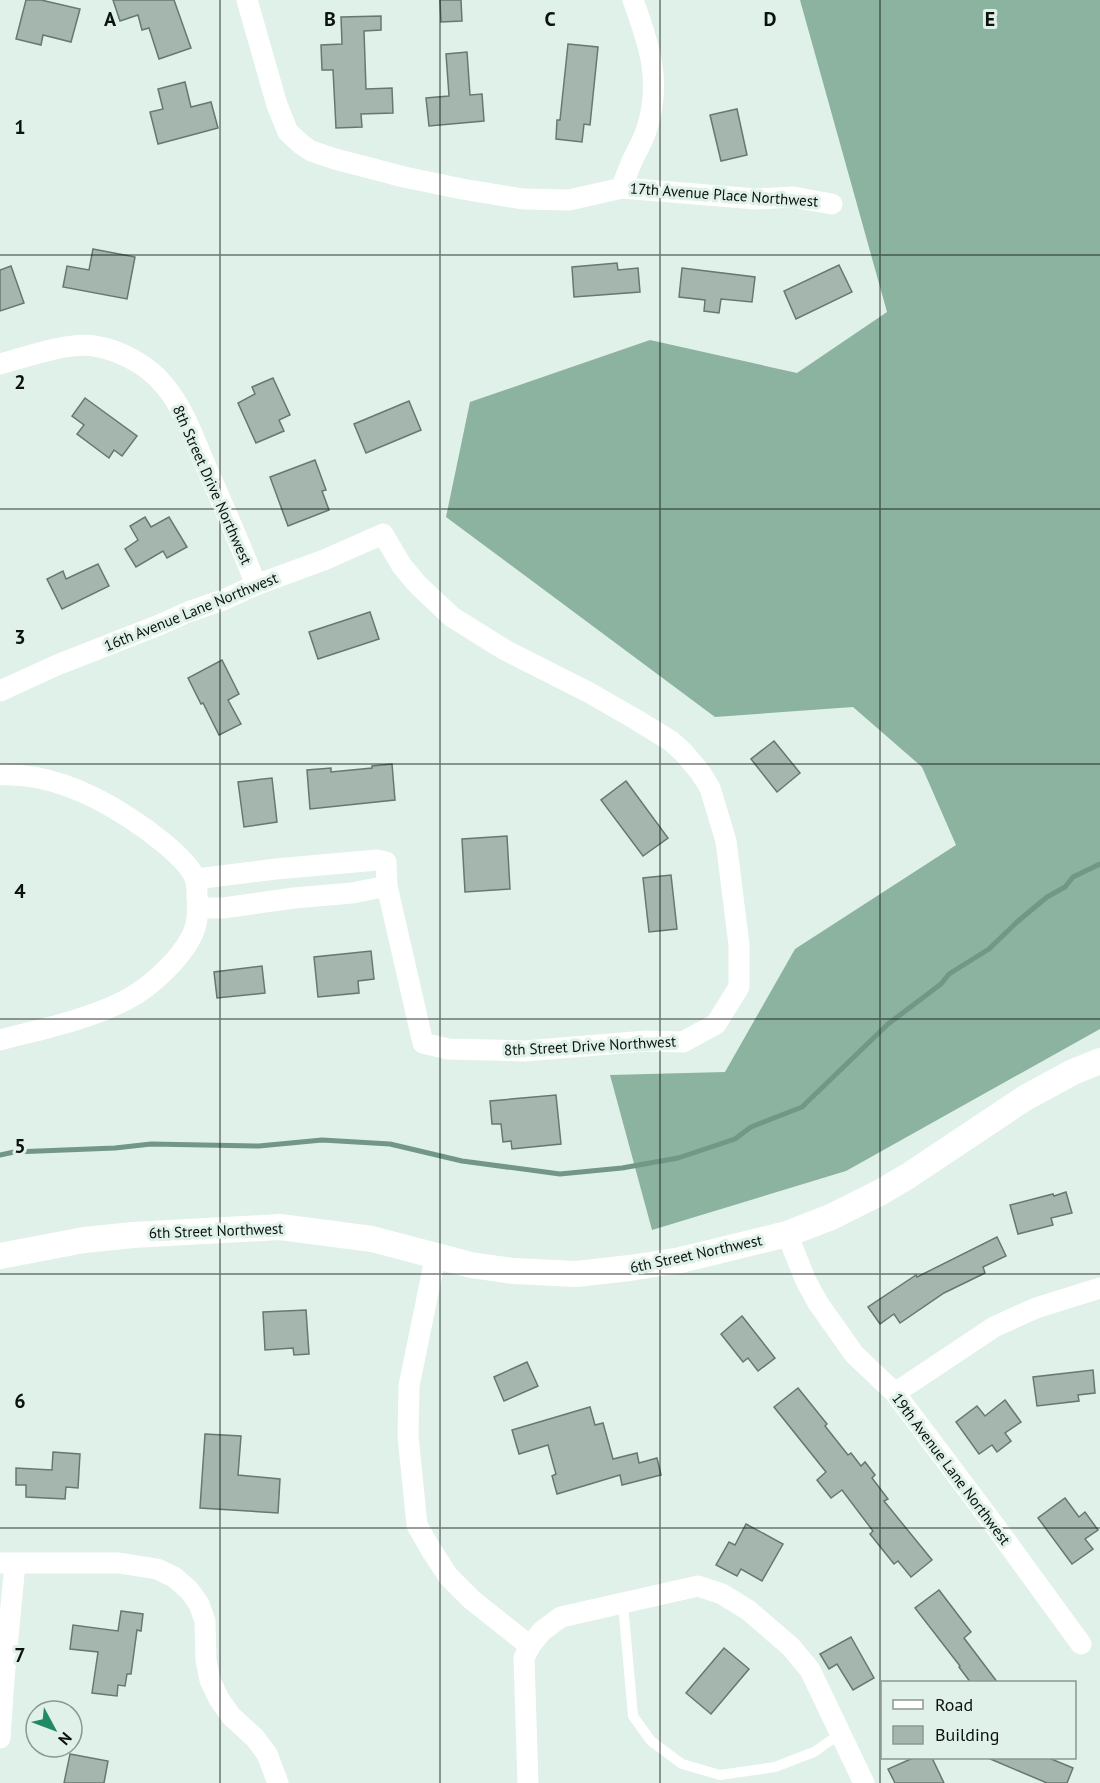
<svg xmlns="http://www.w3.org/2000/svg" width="1100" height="1783" viewBox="0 0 1100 1783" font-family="'PT Sans',sans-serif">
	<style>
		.forest { fill: #8cb2a0 }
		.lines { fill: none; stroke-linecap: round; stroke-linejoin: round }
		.stream { stroke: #739786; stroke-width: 5 }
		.building { fill: #a4b6ae; stroke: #677870; stroke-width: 1.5 }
		.service { stroke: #fff; stroke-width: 10 }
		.minor { stroke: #fff; stroke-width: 21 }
		.tertiary { stroke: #fff; stroke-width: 26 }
		.grid { fill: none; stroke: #0b120f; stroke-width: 1.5; stroke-opacity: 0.55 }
		.labels { text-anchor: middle; stroke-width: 6; stroke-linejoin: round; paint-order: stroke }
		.street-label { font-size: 15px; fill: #0b120f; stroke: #dff1e8 }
		.grid-label { font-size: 20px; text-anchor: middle; font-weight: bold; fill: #0b120f; stroke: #dff1e8; stroke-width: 6; stroke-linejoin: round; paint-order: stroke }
	</style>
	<rect width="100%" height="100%" fill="#dff1e8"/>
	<path class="forest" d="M800,0H1100V1029L846,1171L652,1230L610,1075L725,1072L795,949L956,845L922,767L853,707L715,717L446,517L470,402L650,340L797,373L887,312Z"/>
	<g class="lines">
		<path class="stream" d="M0,1155L14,1152L115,1148L151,1144L259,1146L322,1140L390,1144L462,1161L560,1174L622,1168L678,1158L735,1139L751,1127L802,1107L888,1024L941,984L949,974L989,949L1017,922L1047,897L1065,887L1073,877L1100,864"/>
	</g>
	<g class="building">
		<path d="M26,0H41L80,9L71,42L43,35L41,45L16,39Z"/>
		<path d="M113,0H174L191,48L159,59L149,28L142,30L138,15L120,21Z"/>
		<path d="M440,0H461L462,21L441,22Z"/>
		<path d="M381,16V30L364,31L366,89L392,88L393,113L361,114L362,127L336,128L333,70H322L321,45L342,44L341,17Z"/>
		<path d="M568,44L598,47L590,125L584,124L582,142L556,139L557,120H560Z"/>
		<path d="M467,52L470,95L482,94L484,121L429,126L426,98L449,96L446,54Z"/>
		<path d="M185,82L191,107L211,102L218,128L158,144L150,112L163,109L158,89Z"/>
		<path d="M737,109L747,155L721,161L710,115Z"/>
		<path d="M93,249L135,257L127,299L63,287L67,266L89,270Z"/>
		<path d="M617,263L618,270L638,268L640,292L574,297L572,267Z"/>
		<path d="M839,265L852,292L796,319L784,291Z"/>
		<path d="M11,266L24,303L0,311V270Z"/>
		<path d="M682,268L755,277L752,302L721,299L719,313L704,311L705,300L679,297Z"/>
		<path d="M273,378L290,415L279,420L284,431L256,443L238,403L255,394L252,387Z"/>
		<path d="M85,398L137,436L122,456L114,450L109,458L77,434L84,425L72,416Z"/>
		<path d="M409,401L421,430L366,453L354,424Z"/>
		<path d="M315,460L326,490L322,491L329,510L288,526L270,477Z"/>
		<path d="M145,517L151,527L169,517L187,547L167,558L163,551L136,567L125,549L138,540L130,526Z"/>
		<path d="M98,564L109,586L62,609L47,579L63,571L66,579Z"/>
		<path d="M370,612L379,639L318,659L309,632Z"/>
		<path d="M222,660L239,694L228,700L241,724L219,735L203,703L201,704L188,678Z"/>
		<path d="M774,741L800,773L777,792L751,759Z"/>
		<path d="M392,764L395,800L310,809L307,770L331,768V772L372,768V766Z"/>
		<path d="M272,778L277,822L244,827L238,782Z"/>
		<path d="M626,781L668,838L643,856L601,800Z"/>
		<path d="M507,836L510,889L465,892L462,839Z"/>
		<path d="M671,875L677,929L649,932L643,878Z"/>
		<path d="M371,951L374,979L358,981L359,993L318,997L314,957Z"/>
		<path d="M262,966L265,993L217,998L214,972Z"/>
		<path d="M556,1095L561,1144L512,1149L511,1141L503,1142L501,1124H492L490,1101Z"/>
		<path d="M1066,1192L1072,1213L1051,1218L1053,1225L1018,1234L1010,1205L1053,1194L1054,1196Z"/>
		<path d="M997,1237L1006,1256L983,1267L985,1273L944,1293L900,1323L894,1314L880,1324L868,1307L916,1275L917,1277Z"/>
		<path d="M306,1310L309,1354L294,1355L293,1348L265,1350L263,1312Z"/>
		<path d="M742,1316L775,1358L758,1371L748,1358L743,1362L721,1334Z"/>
		<path d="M527,1362L538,1386L504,1401L494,1377Z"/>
		<path d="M1093,1370L1095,1393L1078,1395L1079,1401L1037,1406L1033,1377Z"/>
		<path d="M798,1388L827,1424L825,1426L848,1455L851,1453L861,1466L865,1462L875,1475L872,1478L888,1499L884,1501L932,1560L911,1577L898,1561L894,1564L870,1534L873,1531L842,1490L831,1498L817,1480L826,1472L774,1407Z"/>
		<path d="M1005,1400L1021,1422L1005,1433L1011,1441L997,1452L992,1445L979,1454L956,1422L977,1406L985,1416Z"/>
		<path d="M590,1407L595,1425L603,1423L613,1459L637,1453L639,1463L657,1458L661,1475L622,1485L620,1475L557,1494L552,1476L556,1474L548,1445L519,1454L512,1430Z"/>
		<path d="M205,1434L241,1436L238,1475L280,1479L278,1513L200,1508Z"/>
		<path d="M53,1452L80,1454L78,1488L66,1487L65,1499L26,1497V1485H16V1468L52,1470Z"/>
		<path d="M1065,1498L1079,1517L1085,1512L1098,1530L1085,1539L1093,1549L1072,1564L1038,1518Z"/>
		<path d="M746,1524L783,1544L762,1581L741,1569L737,1576L716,1565L729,1542L735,1545Z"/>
		<path d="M939,1590L971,1632L964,1638L998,1683H971L959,1667L960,1666L915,1608Z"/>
		<path d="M121,1611L143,1614L141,1631L137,1630L131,1674H127L125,1686L118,1685L117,1696L92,1693L98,1652L70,1649L73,1625L118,1631Z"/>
		<path d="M851,1637L874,1678L853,1690L837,1664L829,1669L820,1654Z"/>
		<path d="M724,1648L749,1669L711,1714L686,1693Z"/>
		<path d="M70,1754L108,1761L104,1783H64Z"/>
		<path d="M913,1758H932L944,1783H895L888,1769Z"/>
		<path d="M988,1758H1049L1073,1768L1067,1783H1047Z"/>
	</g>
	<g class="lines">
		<path class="service" d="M623,1604L633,1716L651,1741L682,1764L720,1775L775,1767L814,1752L840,1734"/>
		<g class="minor">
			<path d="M247,0L277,105L288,132L301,144L311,151L335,159L404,177L462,189L523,199L569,200L622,188L756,199L793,197L832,204"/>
			<path d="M622,188C624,181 627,173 630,166C635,153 643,142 647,128C662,81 649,44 633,0"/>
			<path d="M0,364C26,357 67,342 94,346C120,350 148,365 164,385C183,407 193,436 204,462C222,503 240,543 256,585"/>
			<path d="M0,691L57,665L159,625L188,612L223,600L256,585L324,560L383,534L402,566L418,585L452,617L505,650L588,692L635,719L671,741L684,753L700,772L710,788L726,841L739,945V987L716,1024L683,1042L646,1041L525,1051L448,1049L423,1043L387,886"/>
			<path d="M0,775C45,773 91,793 128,817C147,829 187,858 195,878C197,883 197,891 197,896C198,907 198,918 195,928C186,955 151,987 126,1000C87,1020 42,1029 0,1040"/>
			<path d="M196,879L276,869L377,860L386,862L387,886L352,893L294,898L223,908H198"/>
			<path d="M787,1234L806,1281L818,1303L854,1354L895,1393L995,1526L1081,1644"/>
			<path d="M436,1254L409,1386L408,1436L417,1525L430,1548L448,1576L472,1600L530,1646"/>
			<path d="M895,1393L994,1327L1036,1308L1100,1288"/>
			<path d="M0,1563H119L157,1569L174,1577L189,1590L199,1604L205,1621L206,1660L210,1680L219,1699L231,1716L255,1738L267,1754L278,1783"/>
			<path d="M0,1738L4,1679L15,1564"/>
			<path d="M528,1783L524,1658L530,1646L542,1631L561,1617L698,1586L722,1594L748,1610L791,1647L810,1670L864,1783"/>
		</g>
		<path class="tertiary" d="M0,1256L84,1240L133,1235L280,1227L372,1239L471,1265L513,1271L576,1274L630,1268L681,1260L787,1234L831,1217L881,1192L908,1176L1025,1098L1073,1072L1100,1061"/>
	</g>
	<path class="grid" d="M220,0V1783M440,0V1783M660,0V1783M880,0V1783M0,255H1100M0,509H1100M0,764H1100M0,1019H1100M0,1274H1100M0,1528H1100"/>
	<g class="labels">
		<g class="street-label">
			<text transform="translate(724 195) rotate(4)" y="5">17th Avenue Place Northwest</text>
			<text transform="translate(212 485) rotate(66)" y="5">8th Street Drive Northwest</text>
			<text transform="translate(191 612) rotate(-22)" y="5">16th Avenue Lane Northwest</text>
			<text transform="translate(590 1046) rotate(-3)" y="5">8th Street Drive Northwest</text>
			<text transform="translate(216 1231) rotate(-2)" y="5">6th Street Northwest</text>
			<text transform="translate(696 1254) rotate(-12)" y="5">6th Street Northwest</text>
			<text transform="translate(951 1469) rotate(53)" y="5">19th Avenue Lane Northwest</text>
		</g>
	</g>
	<g class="grid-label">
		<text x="110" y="26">A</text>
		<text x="330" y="26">B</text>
		<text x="550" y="26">C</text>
		<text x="770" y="26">D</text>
		<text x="990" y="26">E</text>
		<text x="20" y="134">1</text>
		<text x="20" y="389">2</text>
		<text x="20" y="644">3</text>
		<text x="20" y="898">4</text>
		<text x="20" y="1153">5</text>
		<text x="20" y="1408">6</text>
		<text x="20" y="1662">7</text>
	</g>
	<rect x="881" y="1681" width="195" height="78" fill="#dff1e8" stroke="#8a9891" stroke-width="1.5"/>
	<rect x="893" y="1700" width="30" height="9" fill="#ffffff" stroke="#8a9891" stroke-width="1.5"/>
	<text x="935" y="1711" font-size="18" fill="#0b120f">Road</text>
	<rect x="893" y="1726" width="30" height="18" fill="#a4b6ae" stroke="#8a9891" stroke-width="1.5"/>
	<text x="935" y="1741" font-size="18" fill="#0b120f">Building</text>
	<g transform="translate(54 1729) rotate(131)"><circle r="28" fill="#dff1e8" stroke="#8a9891" stroke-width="1.5"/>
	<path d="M0-4.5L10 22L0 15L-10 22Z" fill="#218966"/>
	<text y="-9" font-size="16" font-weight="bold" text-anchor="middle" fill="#0b120f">N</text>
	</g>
</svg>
